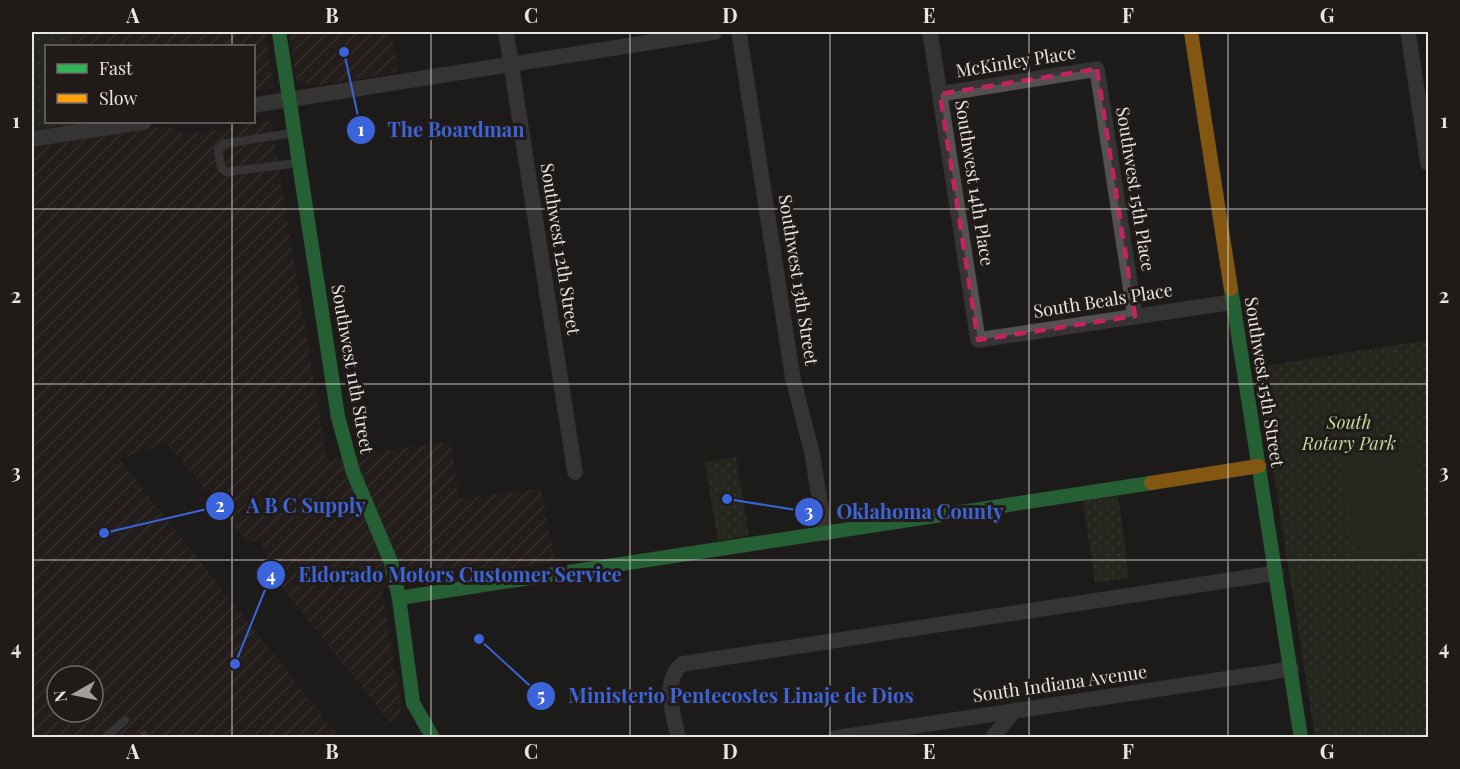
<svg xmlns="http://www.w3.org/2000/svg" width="1460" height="769" viewBox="0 0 1460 769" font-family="'Playfair Display',serif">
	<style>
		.industrial { fill: url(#industrial-furrows); fill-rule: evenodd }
		.park { fill: url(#park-dots) }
		.pitch { fill: #2f3524 }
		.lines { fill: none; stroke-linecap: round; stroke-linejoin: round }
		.lane-casing { stroke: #383635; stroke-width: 9 }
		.street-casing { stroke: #383635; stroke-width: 16 }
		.fast-casing { stroke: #383635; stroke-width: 15 }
		.slow-casing { stroke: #383635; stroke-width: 15 }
		.lane { stroke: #545251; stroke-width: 8 }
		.street { stroke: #545251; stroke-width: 15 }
		.fast { stroke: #30b455; stroke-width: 14 }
		.slow { stroke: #ff9f0a; stroke-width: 14 }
		.marked { fill: none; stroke: #c42262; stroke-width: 4.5; stroke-dasharray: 12 8; stroke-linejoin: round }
		.grid { fill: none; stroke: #e7e4e2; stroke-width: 1.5; stroke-opacity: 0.55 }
		.labels { text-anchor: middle; stroke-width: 6; stroke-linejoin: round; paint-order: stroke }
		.street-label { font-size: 18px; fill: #e7e4e2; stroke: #201b18 }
		.park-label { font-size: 18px; font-style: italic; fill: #c3d99e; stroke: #201b18 }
		.leader { fill: none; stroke: #3b64da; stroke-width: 2 }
		.callout-dot { fill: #3b64da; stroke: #201b18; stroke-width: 2 }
		.mark-label { font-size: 18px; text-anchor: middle; font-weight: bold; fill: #fff }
		.callout-label { font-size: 20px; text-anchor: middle; font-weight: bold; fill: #3b64da; stroke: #201b18; stroke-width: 6; stroke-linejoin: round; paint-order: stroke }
		.neatline { fill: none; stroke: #e7e4e2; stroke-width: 2 }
		.grid-label { font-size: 20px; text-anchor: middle; font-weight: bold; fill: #e7e4e2 }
	</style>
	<defs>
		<pattern id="industrial-furrows" width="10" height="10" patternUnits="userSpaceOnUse" patternTransform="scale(1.5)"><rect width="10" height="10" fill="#2b221d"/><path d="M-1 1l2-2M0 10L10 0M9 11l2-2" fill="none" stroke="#4a423e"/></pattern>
		<pattern id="park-dots" width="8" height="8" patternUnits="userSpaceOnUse" patternTransform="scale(1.5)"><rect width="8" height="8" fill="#2f3524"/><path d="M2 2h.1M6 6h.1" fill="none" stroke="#4d5244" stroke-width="1.8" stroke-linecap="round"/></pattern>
	</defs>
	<rect width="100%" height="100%" fill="#1e1c1a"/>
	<g class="industrial">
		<path d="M70,32H266L274,87L254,91V46H72Z"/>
		<path d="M289,32H392L398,72L314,86L296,80Z"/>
		<path d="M271,121L327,460L451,441L459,499L541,488L555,562L382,588L401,706V715L390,722L288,595L274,573L260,539L248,543L167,443L119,459L339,737L32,738V148L167,126L184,135ZM57,676H93V712H57Z"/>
	</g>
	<g class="park">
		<path d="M32,32H70L72,46H46V122L84,123L32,130Z"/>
		<path d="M1428,340V737H1315L1257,367Z"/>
		<path d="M736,457L749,535L718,541L705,462Z"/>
		<path d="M1118,496L1129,578L1095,583L1083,501Z"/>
	</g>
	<path class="pitch" d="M1413,441L1428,535V553L1356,563L1340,453Z"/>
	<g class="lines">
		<g class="lane-casing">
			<g id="lane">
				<path d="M292,133L223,144L218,149L221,167L226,172L298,163"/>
				<path d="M144,735L145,738"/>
				<path d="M105,738L125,720"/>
			</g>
		</g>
		<g class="street-casing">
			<g id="street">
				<path d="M506,32L575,472"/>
				<path d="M739,32L793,379L812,453L825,533"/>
				<path d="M930,32L978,340L1233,302"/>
				<path d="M1408,32L1428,163"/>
				<path d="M940,94L1097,69L1135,316"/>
				<path d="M254,105L715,32"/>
				<path d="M32,139L144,122"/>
				<path d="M678,738C674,714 661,682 682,664L1276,573"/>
				<path d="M835,738L1291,669"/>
				<path d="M992,738L1015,710"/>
			</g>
		</g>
		<g class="fast-casing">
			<g id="fast">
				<path d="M279,32L338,417L353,472L391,562L399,598L413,703L433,738"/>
				<path d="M1231,289L1301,738"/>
				<path d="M399,598L1151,483"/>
			</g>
		</g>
		<g class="slow-casing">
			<g id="slow">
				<path d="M1191,32L1231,289"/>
				<path d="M1151,483L1259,466"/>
			</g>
		</g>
		<use href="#lane" class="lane"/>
		<use href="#street" class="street"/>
		<use href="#fast" class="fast"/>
		<use href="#slow" class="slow"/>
	</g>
	<path d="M0 0H1460V769H0ZM1097,69L1135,316L978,340L940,94Z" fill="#1e1c1a" fill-opacity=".55" fill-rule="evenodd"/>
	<path class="marked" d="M1097,69L1135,316L978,340L940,94Z"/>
	<path class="grid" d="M232,32V46M431,32V738M630,32V738M830,32V738M1029,32V738M1228,32V738M232,122V738M32,209H1428M32,384H1428M32,560H1428"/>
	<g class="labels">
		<g class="street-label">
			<text transform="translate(1016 62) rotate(-9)" y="6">McKinley Place</text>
			<text transform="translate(974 183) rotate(81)" y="6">Southwest 14th Place</text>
			<text transform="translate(1135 189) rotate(81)" y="6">Southwest 15th Place</text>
			<text transform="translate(560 249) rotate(81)" y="6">Southwest 12th Street</text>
			<text transform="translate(798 280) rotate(81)" y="6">Southwest 13th Street</text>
			<text transform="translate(1103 301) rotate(-9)" y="6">South Beals Place</text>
			<text transform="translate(352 369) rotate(80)" y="6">Southwest 11th Street</text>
			<text transform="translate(1264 382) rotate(81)" y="6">Southwest 15th Street</text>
			<text transform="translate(1060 684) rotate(-8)" y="6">South Indiana Avenue</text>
		</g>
		<g class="park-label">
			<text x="1349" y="429">South<tspan x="1349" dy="21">Rotary Park</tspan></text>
		</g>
	</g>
	<path class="leader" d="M344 52L361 130M104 533L220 506M727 499L809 512M235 664L271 575M479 639L541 696"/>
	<g class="callout-dot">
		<circle cx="344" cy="52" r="6"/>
		<circle cx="104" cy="533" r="6"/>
		<circle cx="727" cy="499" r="6"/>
		<circle cx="235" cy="664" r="6"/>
		<circle cx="479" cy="639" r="6"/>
		<circle cx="361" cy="130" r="15"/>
		<circle cx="220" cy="506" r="15"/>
		<circle cx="809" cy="512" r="15"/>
		<circle cx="271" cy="575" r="15"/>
		<circle cx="541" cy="696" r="15"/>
	</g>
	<g class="mark-label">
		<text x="361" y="136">1</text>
		<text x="220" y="512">2</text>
		<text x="809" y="518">3</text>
		<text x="271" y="582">4</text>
		<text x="541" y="702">5</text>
	</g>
	<g class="callout-label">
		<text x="456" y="137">The Boardman</text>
		<text x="306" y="513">A B C Supply</text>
		<text x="920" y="519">Oklahoma County</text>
		<text x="460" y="582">Eldorado Motors Customer Service</text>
		<text x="741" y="703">Ministerio Pentecostes Linaje de Dios</text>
	</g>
	<rect width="1460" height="769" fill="none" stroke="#201b18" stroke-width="66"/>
	<rect x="45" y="45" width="210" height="78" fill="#201b18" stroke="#706b69" stroke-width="1.5"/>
	<rect x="57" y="64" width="30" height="9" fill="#30b455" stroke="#706b69" stroke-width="1.5"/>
	<text x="99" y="75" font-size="18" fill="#e7e4e2">Fast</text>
	<rect x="57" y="94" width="30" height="9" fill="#ff9f0a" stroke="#706b69" stroke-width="1.5"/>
	<text x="99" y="105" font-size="18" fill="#e7e4e2">Slow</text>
	<g transform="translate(75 694) rotate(261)"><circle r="28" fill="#201b18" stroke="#706b69" stroke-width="1.5"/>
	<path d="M0-4.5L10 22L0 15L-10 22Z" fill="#a19e9c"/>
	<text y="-9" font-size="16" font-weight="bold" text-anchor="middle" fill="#e7e4e2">N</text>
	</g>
	<rect x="33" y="33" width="1394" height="703" class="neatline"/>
	<g class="grid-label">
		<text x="133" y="23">A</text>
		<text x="332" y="23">B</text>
		<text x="531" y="23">C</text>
		<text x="730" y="23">D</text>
		<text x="929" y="23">E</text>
		<text x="1128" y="23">F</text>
		<text x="1327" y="23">G</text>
		<text x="16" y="128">1</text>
		<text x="1444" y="128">1</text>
		<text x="16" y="303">2</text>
		<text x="1444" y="303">2</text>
		<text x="16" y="479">3</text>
		<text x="1444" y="479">3</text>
		<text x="16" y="655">4</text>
		<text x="1444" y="655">4</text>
		<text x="133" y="759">A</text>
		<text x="332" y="759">B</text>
		<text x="531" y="759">C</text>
		<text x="730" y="759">D</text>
		<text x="929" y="759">E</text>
		<text x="1128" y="759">F</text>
		<text x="1327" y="759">G</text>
	</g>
</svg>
